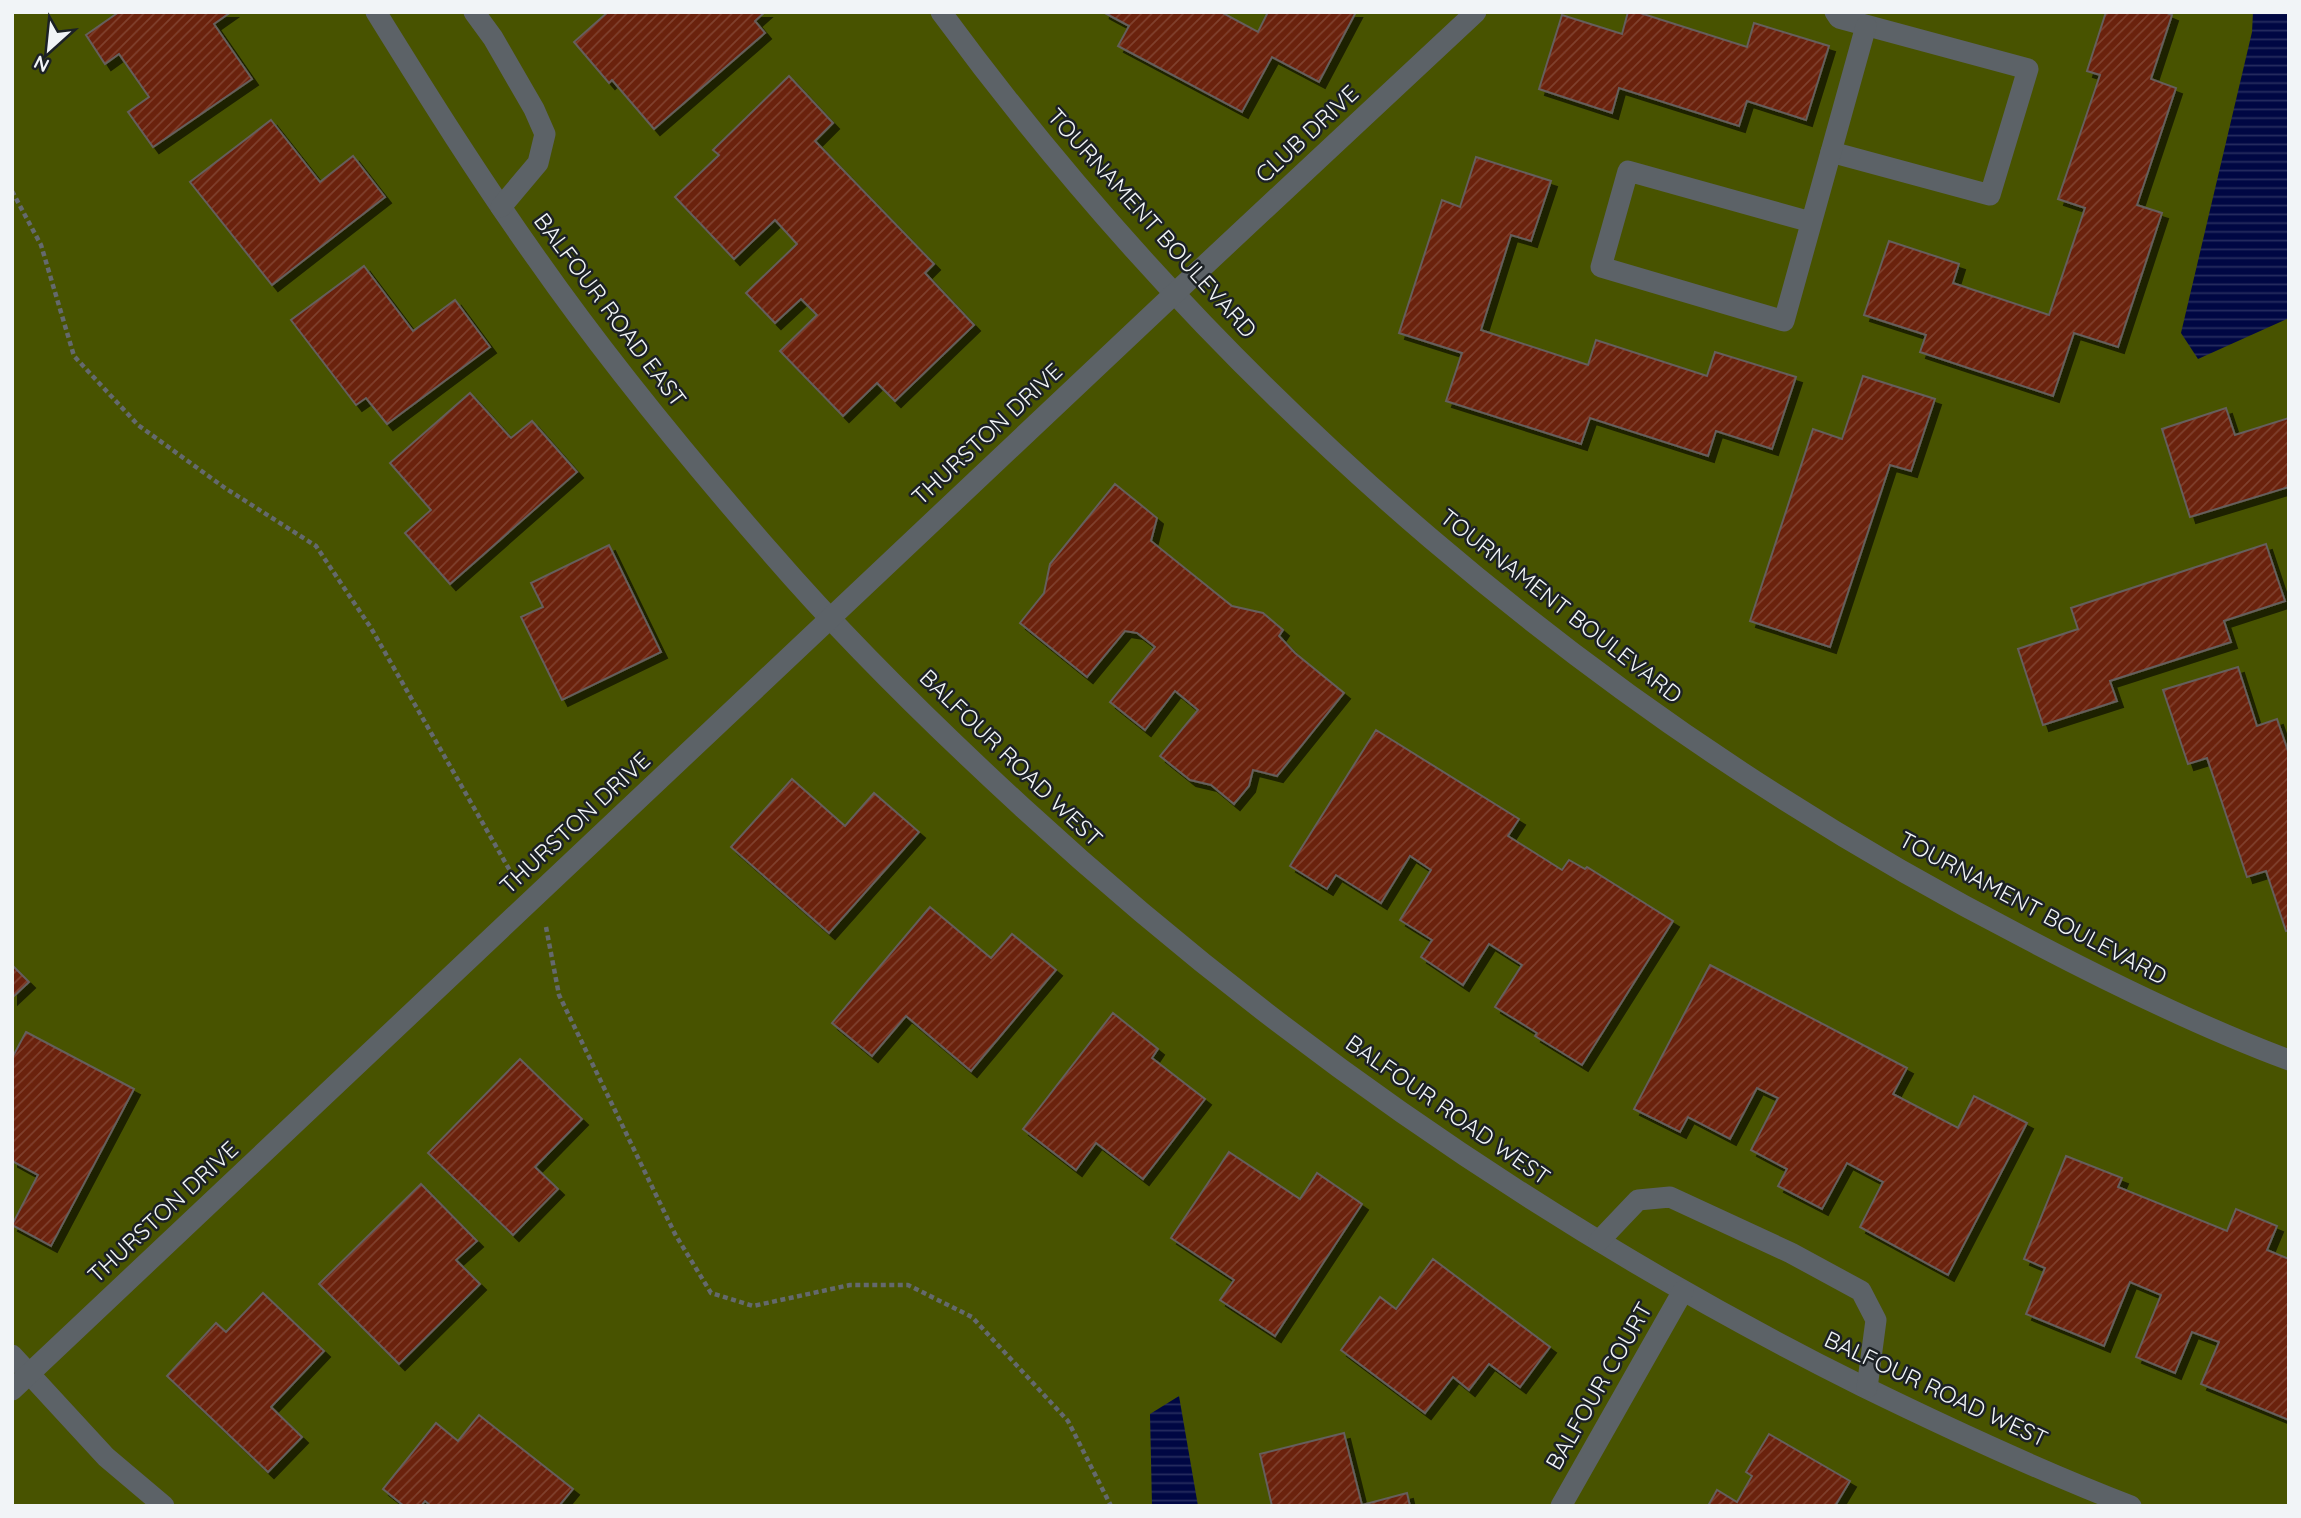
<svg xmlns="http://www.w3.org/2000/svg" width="2301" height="1518" viewBox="0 0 2301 1518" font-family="Quicksand,sans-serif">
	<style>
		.green { fill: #485300 }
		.water { fill: url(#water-rules) }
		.building { fill: url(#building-hatch); stroke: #655e5c; stroke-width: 2; filter: url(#shadow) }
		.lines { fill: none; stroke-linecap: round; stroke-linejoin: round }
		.path { stroke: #64696d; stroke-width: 4.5; stroke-dasharray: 5 3.5; stroke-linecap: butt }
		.minor { stroke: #5c6267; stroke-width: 21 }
		.labels { text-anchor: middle; stroke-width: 5; stroke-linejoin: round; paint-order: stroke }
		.street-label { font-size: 23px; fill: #f1f4f7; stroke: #1c2125 }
	</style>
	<defs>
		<pattern id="water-rules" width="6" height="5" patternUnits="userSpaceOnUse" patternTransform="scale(1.75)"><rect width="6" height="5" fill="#000743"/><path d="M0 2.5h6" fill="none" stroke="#262c5f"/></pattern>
		<pattern id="building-hatch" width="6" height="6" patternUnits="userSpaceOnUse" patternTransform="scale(1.75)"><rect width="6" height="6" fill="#6a200b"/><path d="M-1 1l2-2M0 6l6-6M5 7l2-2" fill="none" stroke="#80412f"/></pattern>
		<filter id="shadow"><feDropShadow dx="6" dy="6" stdDeviation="0" flood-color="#0009"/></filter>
	</defs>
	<rect width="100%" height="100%" fill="#252b2f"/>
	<rect class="green" x="12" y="12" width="2277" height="1494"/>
	<g class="water">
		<path d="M2253,12H2289V318L2198,359L2181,333L2252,32Z"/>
		<path d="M1179,1396L1198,1506H1152L1150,1414Z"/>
	</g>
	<g class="building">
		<path d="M119,12H231L214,24L252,79L153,147L128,112L149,97L119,54L105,64L86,35Z"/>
		<path d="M608,12H765L755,21L765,33L654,129L612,80L609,83L574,42Z"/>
		<path d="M1103,12H1221L1258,32L1268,12H1356L1319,82L1272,57L1242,112L1118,46L1129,26Z"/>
		<path d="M1628,12H1637L1747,47L1754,23L1829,46L1806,120L1747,101L1739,126L1619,88L1612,113L1539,89L1562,15L1622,34Z"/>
		<path d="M2106,12H2165L2172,15L2151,79L2176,88L2137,205L2162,213L2118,347L2074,333L2053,396L1920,352L1926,335L1864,315L1889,241L1959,264L1953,283L2049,315L2085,208L2058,199L2100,75L2087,71Z"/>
		<path d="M789,76L833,123L815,141L934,264L925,273L974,325L895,401L877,383L843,416L780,351L817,315L801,299L775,323L746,293L797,244L775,220L734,259L675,197L719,155L713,150Z"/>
		<path d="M271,120L320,182L353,156L385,197L272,285L190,182Z"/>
		<path d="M1476,157L1551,181L1531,241L1511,235L1481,330L1588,365L1596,340L1707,376L1715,352L1796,377L1772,449L1716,431L1708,456L1590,418L1581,444L1446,401L1462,353L1399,333L1442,200L1460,207Z"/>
		<path d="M364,266L413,331L455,300L490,347L387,424L366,398L356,405L291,320Z"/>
		<path d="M1863,376L1935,399L1911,471L1890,465L1830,647L1750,621L1813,429L1842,439Z"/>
		<path d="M470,393L511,438L532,421L577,472L450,584L405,533L431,510L390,463Z"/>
		<path d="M2226,408L2235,435L2289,418V487L2190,517L2162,429Z"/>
		<path d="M1115,484L1157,518L1151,541L1232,606L1263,613L1283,630L1279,636L1295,653L1344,693L1277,776L1253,770L1249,786L1234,804L1211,785L1190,780L1160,756L1198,710L1175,691L1145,730L1110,702L1155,647L1137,633L1125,631L1087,677L1020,623L1044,593L1050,564Z"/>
		<path d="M2266,544L2285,601L2224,621L2231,642L2110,681L2117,701L2043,725L2018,649L2078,629L2071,608Z"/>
		<path d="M609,545L661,652L562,700L521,617L543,607L531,583Z"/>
		<path d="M2238,667L2257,726L2277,719L2289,754V930L2286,931L2266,871L2247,877L2207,758L2188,764L2163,690Z"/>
		<path d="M1376,730L1519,819L1508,836L1562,870L1569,860L1585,869L1587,867L1673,921L1582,1065L1535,1036L1537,1033L1495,1007L1522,965L1489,944L1463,985L1421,957L1432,940L1400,920L1431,870L1410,856L1381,903L1336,875L1327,889L1290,866Z"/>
		<path d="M792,779L845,826L874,793L919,832L829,933L731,847Z"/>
		<path d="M930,907L991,958L1012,934L1056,970L971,1071L906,1016L872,1056L832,1023Z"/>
		<path d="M12,965L29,982L12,998Z"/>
		<path d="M1710,965L1907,1068L1893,1094L1958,1128L1974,1096L2027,1123L1948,1275L1860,1227L1883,1182L1847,1163L1822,1209L1778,1186L1787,1169L1751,1150L1778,1098L1757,1088L1730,1139L1688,1117L1680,1132L1634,1109Z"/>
		<path d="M1113,1013L1158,1049L1152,1058L1205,1099L1143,1179L1096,1143L1076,1170L1023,1129Z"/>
		<path d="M26,1032L134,1089L51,1246L12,1225L38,1175L12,1161V1058Z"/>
		<path d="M520,1059L582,1119L535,1167L558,1189L513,1235L428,1153Z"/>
		<path d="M1229,1152L1300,1199L1317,1173L1362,1204L1275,1336L1220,1300L1234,1280L1171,1238Z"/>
		<path d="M2066,1156L2122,1178L2118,1187L2227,1231L2236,1209L2277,1226L2267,1250L2289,1259V1420L2201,1384L2219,1342L2192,1332L2175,1373L2136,1357L2161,1295L2130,1282L2104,1346L2026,1314L2045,1268L2024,1259Z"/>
		<path d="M421,1184L477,1241L456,1260L480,1284L399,1364L319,1284Z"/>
		<path d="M1433,1259L1550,1347L1520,1387L1489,1364L1469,1390L1453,1377L1425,1413L1341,1350L1380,1297L1396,1309Z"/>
		<path d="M263,1293L324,1351L271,1407L302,1437L268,1472L167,1376L216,1323L226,1332Z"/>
		<path d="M479,1415L573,1489L559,1506H431L425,1501L421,1506H404L383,1489L436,1423L458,1441Z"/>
		<path d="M1344,1433L1362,1505L1407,1493L1410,1506H1272L1260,1454Z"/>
		<path d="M1769,1434L1850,1481L1835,1506H1708L1717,1490L1737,1502L1752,1476L1746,1472Z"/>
	</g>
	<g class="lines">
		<g class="path">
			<path d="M12,191L41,245L74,356L138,425L225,488L316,546L371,628L513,876"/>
			<path d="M546,927L559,995L675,1234L711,1293L753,1306L850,1285H908L972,1317L1068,1421L1111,1506"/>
		</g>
		<g class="minor">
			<path d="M376,12C428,96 480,179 537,259C609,362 690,460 772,554C849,643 934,726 1021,806C1273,1038 1555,1233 1862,1386C1950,1429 2040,1471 2131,1506"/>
			<path d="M474,12L493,38L534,109L545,134L538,163L501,207"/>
			<path d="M941,12C1226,400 1601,720 2029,940C2113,984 2200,1027 2289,1060"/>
			<path d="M1831,152L1990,195L2028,69L1839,18L1835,12"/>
			<path d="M1811,222L1628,171L1601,267L1784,321L1866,26"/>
			<path d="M1599,1241L1638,1200L1670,1197L1791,1253L1861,1291L1876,1320L1867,1388"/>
			<path d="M12,1355L106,1457L164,1506"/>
			<path d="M12,1390L1174,294L1476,12"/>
			<path d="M1561,1506L1683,1291"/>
		</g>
	</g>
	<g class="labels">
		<g class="street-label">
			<text transform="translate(1307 134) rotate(-43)" y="8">CLUB DRIVE</text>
			<text transform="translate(1152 223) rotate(48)" y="8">TOURNAMENT BOULEVARD</text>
			<text transform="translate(610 310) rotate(53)" y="8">BALFOUR ROAD EAST</text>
			<text transform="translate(987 434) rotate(-43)" y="8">THURSTON DRIVE</text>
			<text transform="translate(1561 606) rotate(38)" y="8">TOURNAMENT BOULEVARD</text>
			<text transform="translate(1011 758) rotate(44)" y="8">BALFOUR ROAD WEST</text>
			<text transform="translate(575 823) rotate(-43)" y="8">THURSTON DRIVE</text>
			<text transform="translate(2033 908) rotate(28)" y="8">TOURNAMENT BOULEVARD</text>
			<text transform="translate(1448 1110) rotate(35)" y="8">BALFOUR ROAD WEST</text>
			<text transform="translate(163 1212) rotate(-43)" y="8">THURSTON DRIVE</text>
			<text transform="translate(1599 1386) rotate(-60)" y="8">BALFOUR COURT</text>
			<text transform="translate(1936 1389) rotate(25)" y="8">BALFOUR ROAD WEST</text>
		</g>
	</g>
	<rect width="2301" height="1518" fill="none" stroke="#f1f4f7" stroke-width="28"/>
	<g transform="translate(49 49) rotate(207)" stroke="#1c2125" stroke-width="5" paint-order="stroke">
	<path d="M0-5L12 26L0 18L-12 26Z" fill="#f1f4f7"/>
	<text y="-10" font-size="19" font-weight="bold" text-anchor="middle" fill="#f1f4f7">N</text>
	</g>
</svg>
